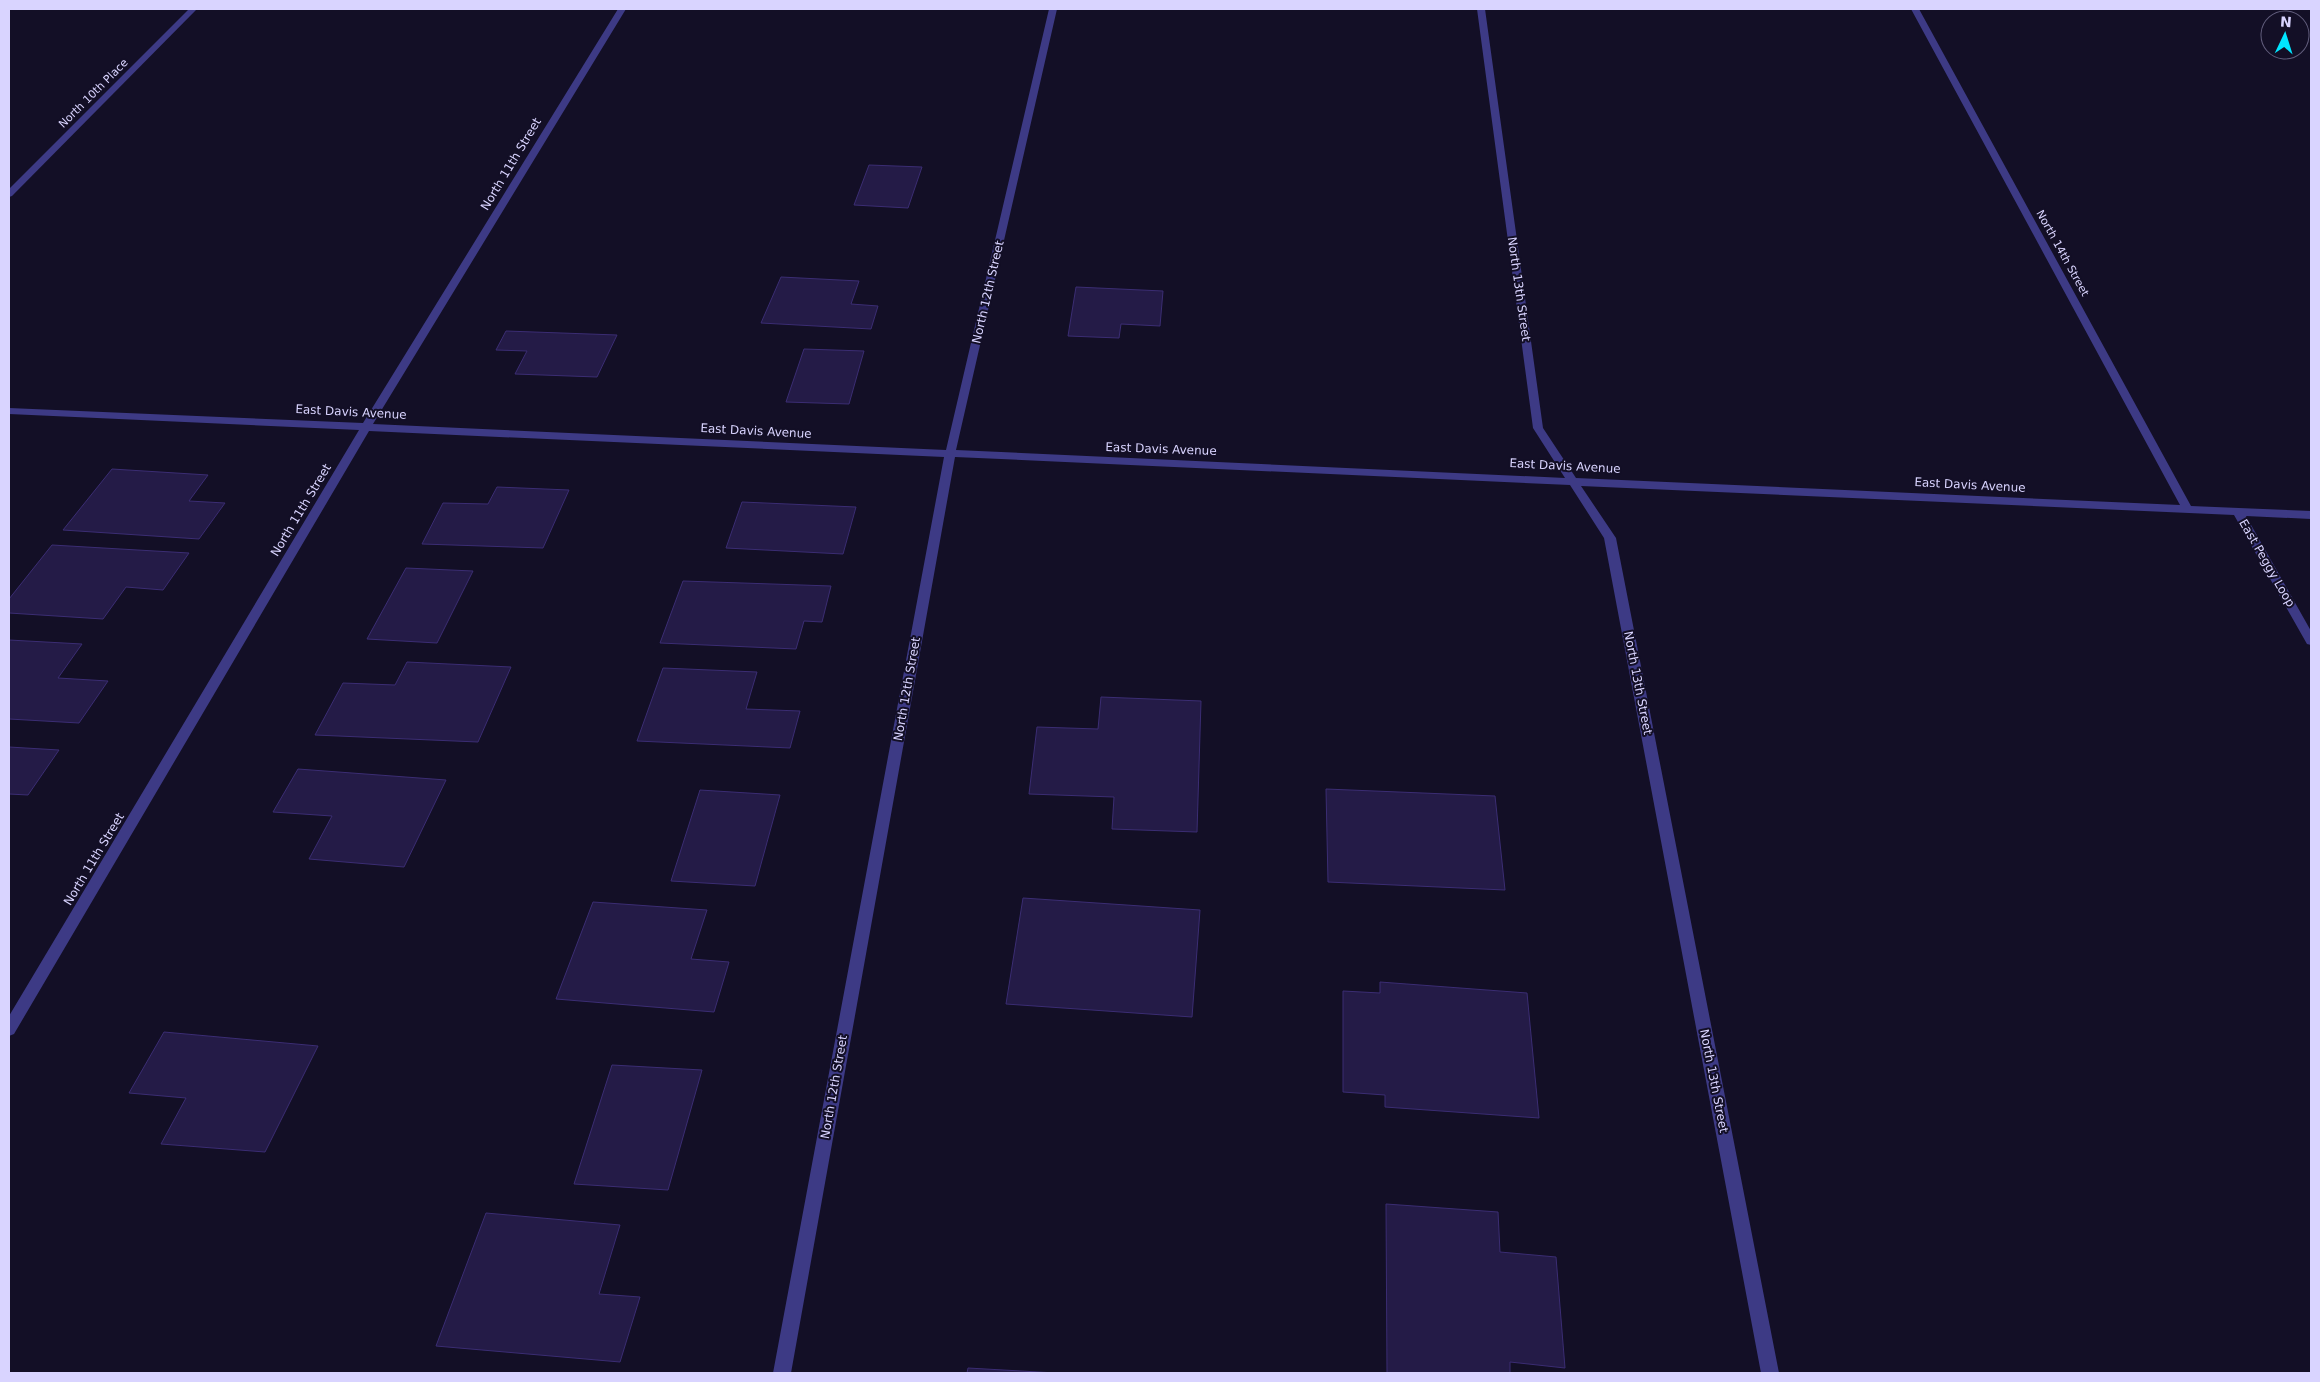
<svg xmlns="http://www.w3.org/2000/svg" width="2320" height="1382" viewBox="0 0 2320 1382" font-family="'DejaVu Sans',sans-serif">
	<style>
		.building { fill: #241b47; stroke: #3b2d73 }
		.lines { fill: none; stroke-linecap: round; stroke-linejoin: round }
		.street { fill: #3d3a85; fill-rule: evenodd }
		.labels { text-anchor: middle; stroke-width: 4; stroke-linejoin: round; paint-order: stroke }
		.far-street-label { font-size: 11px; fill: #d9d4ff; stroke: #130f26 }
		.street-label { font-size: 12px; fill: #d9d4ff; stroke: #130f26 }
	</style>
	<rect width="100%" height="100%" fill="#130f26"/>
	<g class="building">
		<path d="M869,165L922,167L908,208L854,205Z"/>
		<path d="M781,277L859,281L851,304L878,306L871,329L761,323Z"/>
		<path d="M1076,287L1163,291L1160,326L1121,324L1119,338L1068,336Z"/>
		<path d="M506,331L617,335L597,377L515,374L527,351L496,350Z"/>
		<path d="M804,349L864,351L849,404L786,402Z"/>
		<path d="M112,469L208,475L189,501L225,503L199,539L63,530Z"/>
		<path d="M497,487L569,490L543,548L422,544L443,503L488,504Z"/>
		<path d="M742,502L856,507L843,554L726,548Z"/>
		<path d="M52,545L189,553L163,590L126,587L103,619L9,613V599Z"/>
		<path d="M406,568L473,571L437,643L367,639Z"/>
		<path d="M683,581L831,586L822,622L804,621L796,649L660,643Z"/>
		<path d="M9,640L82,644L58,678L108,681L79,723L9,719Z"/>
		<path d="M407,662L511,667L478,742L315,735L343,683L395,685Z"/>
		<path d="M663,668L757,672L746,709L800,711L790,748L637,741Z"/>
		<path d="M1101,697L1201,701L1197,832L1112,829L1114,797L1029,794L1037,727L1098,729Z"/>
		<path d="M9,747L59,750L28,795L9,794Z"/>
		<path d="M298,769L446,780L404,867L309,859L332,816L273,812Z"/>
		<path d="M1326,789L1495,796L1505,890L1328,882Z"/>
		<path d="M700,790L780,795L755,886L671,881Z"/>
		<path d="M1023,898L1200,910L1192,1017L1006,1004Z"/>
		<path d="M593,902L707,910L691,959L729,962L714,1012L556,999Z"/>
		<path d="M1380,982L1527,993L1539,1118L1385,1107V1095L1343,1092V991L1380,993Z"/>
		<path d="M164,1032L318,1046L265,1152L161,1144L186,1098L129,1093Z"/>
		<path d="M612,1065L702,1070L668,1190L574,1184Z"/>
		<path d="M1386,1204L1498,1212L1500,1252L1556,1257L1565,1368L1510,1362V1373H1387Z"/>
		<path d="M486,1213L620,1225L599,1294L640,1297L620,1362L436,1346Z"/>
		<path d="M968,1368L1056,1373H967Z"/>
	</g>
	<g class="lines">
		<g class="street">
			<path d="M189,9H197L12,196L9,197V189Z"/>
			<path d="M618,9H626L373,424L946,450L1049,9H1057L956,450L1565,478L1533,428L1477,9H1485L1543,428L1576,478L2180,505L1911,9H1919L2191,506L2311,511V519L2246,516L2311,631V645L2307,644L2234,515L1581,486L1616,538L1779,1373H1761L1604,538L1570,485L955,457L791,1373H773L944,457L369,431L14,1034L9,1036V1016L359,430L9,414V408L363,423Z"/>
		</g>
	</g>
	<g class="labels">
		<g class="far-street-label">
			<text transform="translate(93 93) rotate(-45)" y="4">North 10th Place</text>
			<text transform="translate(2063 253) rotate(61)" y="4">North 14th Street</text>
		</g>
		<g class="street-label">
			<text transform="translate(511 164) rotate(-59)" y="4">North 11th Street</text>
			<text transform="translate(1519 289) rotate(82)" y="4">North 13th Street</text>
			<text transform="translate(988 292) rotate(-77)" y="4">North 12th Street</text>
			<text transform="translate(351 412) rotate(3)" y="4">East Davis Avenue</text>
			<text transform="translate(756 431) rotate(3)" y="4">East Davis Avenue</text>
			<text transform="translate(1161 449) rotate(2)" y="4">East Davis Avenue</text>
			<text transform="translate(1565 466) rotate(3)" y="4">East Davis Avenue</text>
			<text transform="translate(1970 485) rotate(3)" y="4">East Davis Avenue</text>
			<text transform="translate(301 510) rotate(-59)" y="4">North 11th Street</text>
			<text transform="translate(2267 563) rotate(60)" y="4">East Peggy Loop</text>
			<text transform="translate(1638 683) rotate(79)" y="4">North 13th Street</text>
			<text transform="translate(907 689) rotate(-80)" y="4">North 12th Street</text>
			<text transform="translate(94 859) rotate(-59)" y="4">North 11th Street</text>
			<text transform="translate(1714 1081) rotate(79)" y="4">North 13th Street</text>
			<text transform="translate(834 1087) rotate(-80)" y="4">North 12th Street</text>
		</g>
	</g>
	<rect width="2320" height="1382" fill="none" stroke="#d9d4ff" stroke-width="20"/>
	<g transform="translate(2285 35) rotate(4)"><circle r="24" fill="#130f26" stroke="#625e7d"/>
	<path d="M0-4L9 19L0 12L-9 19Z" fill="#00e5ff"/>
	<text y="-8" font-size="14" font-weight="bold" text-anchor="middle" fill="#d9d4ff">N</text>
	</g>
</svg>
